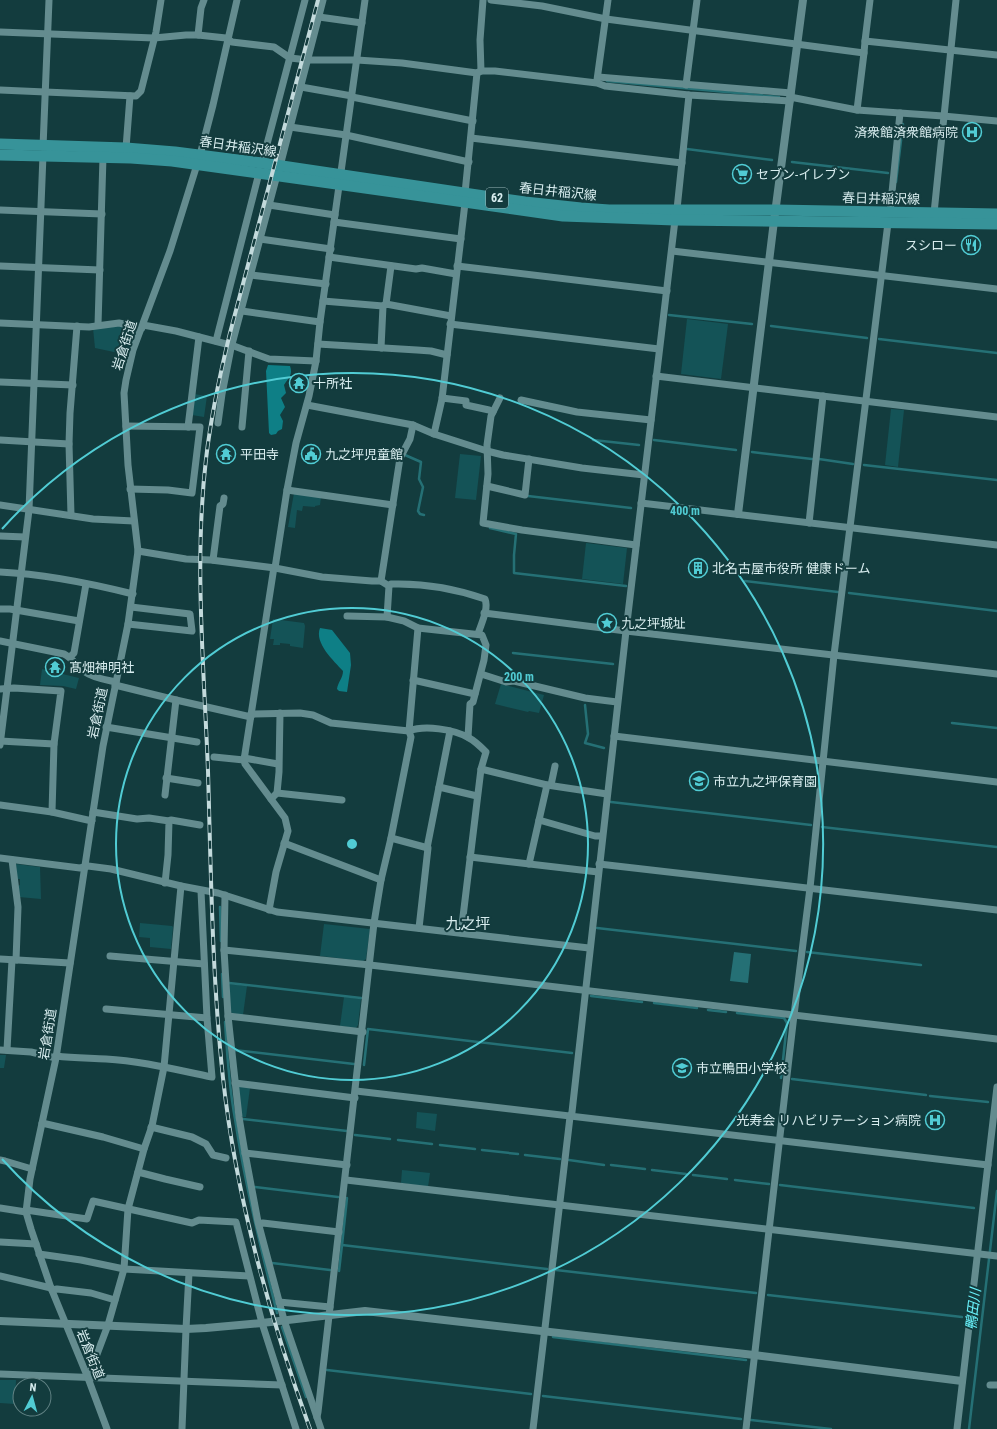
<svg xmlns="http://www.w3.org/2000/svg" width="997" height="1429" viewBox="0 0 997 1429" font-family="'Roboto Condensed','Noto Sans JP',sans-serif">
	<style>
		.green { fill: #145357 }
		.forest { fill: #0e7f86 }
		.water { fill: #257075 }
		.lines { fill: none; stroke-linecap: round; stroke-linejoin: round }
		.stream { stroke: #257075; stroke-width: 2.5 }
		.minor { stroke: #648c8f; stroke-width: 7 }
		.tertiary { stroke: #648c8f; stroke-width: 8 }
		.primary { stroke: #379399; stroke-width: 11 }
		.rail-casing { stroke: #c3dadc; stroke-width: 4 }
		.rail { stroke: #133c3e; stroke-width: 2.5; stroke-dasharray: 8; stroke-linecap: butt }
		.ring { fill: none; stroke: #51ccd4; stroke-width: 2 }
		.labels { text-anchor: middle; stroke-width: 4; stroke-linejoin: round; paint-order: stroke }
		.shield { fill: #133c3e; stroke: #9db8ba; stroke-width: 1 }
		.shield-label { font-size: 12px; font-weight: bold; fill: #d8edef }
		.poi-label { font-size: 13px; fill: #d8edef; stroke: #133c3e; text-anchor: start }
		.street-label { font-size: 13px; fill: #d8edef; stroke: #133c3e }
		.water-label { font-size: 14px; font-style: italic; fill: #6af4fd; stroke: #133c3e }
		.quarter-label { font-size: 15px; fill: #d8edef; stroke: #133c3e }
		.centre { fill: #51ccd4; stroke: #133c3e; stroke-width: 2 }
		.ring-label { font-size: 12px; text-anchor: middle; font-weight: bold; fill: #51ccd4; stroke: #133c3e; stroke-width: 4; stroke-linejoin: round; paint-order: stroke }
	</style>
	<rect width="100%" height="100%" fill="#133c3e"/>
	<g class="green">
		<path d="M687,319L728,324L721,379L681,374Z"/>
		<path d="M119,326L135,329L136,331L128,355L95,348L93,328Z"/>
		<path d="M194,394L207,396L204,417L192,415Z"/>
		<path d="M891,409L904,410L898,467L885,465Z"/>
		<path d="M460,454L481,456L476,500L455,498Z"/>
		<path d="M294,493L321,497L320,505L315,506V507L303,506L302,511L297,510L295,528L288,527Z"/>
		<path d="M586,543L627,548L623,584L582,579Z"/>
		<path d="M273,619L304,623L305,626L303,648L290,646V644L280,643V645H273L274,639H270Z"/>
		<path d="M42,669L79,678L76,689L63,686L40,685Z"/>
		<path d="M501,684L544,695L539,713L529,711L528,712L495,704Z"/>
		<path d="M16,864L40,867L41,899L19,897L18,886L20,885V879H17Z"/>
		<path d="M140,923L172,926L173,927L171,949L150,947V938L139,937Z"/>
		<path d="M324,924L370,929L366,959L363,961L320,956Z"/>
		<path d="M229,984L247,986L243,1015L232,1013L230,1011Z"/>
		<path d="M344,997L361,999L358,1025L356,1028L340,1026Z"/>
		<path d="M0,1055H6L4,1068H0Z"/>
		<path d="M240,1086L250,1088L246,1117H241L237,1089Z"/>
		<path d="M417,1112L437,1114L435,1131L416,1128Z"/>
		<path d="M402,1170L430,1173L428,1187L401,1183Z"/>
		<path d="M0,1380H16L15,1404L0,1403Z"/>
	</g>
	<g class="forest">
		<path d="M268,365L290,366C293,375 289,377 284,385L286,393L281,398L285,407L280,415L283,421L282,429L278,431L276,434L271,435L269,433L266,371Z"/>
		<path d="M320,628L332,630L350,653L351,665L347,692L339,691L337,689C338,682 343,678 343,671C334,661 314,643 320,628Z"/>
	</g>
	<path class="water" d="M734,952L751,954L748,983L730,981Z"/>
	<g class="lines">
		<g class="stream">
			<path d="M607,81L779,97"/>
			<path d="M687,149L772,160"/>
			<path d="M792,162L888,173"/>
			<path d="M896,182L903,124"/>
			<path d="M669,315L752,324"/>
			<path d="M771,326L867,338"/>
			<path d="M879,339L997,353"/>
			<path d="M593,440L639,445"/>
			<path d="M654,440L736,450"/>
			<path d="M752,452L812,459"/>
			<path d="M405,455L421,462L419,479L423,487L418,511L420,514L424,515"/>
			<path d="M819,459L853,464"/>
			<path d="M864,465L997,480"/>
			<path d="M528,496L631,508"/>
			<path d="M490,528L516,534L514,555V573L626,586"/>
			<path d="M745,581L838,592"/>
			<path d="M849,593L997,611"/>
			<path d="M513,653L613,664"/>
			<path d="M585,705L588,734L585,743L604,748"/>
			<path d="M952,723L997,728"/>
			<path d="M611,802L811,825"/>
			<path d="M822,827L997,847"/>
			<path d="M220,907L221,941"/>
			<path d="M597,928L796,951"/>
			<path d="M807,952L921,965"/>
			<path d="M222,974L223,997"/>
			<path d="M229,983L361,998"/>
			<path d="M591,996L642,1002"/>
			<path d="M654,1003L697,1008"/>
			<path d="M708,1010L726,1012"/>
			<path d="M737,1013L784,1018L787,1023L781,1078"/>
			<path d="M225,1022C227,1054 229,1087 235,1119C245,1185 261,1249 277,1313"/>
			<path d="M234,1050L354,1064"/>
			<path d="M364,1065L368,1029L572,1053"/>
			<path d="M792,1079L926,1095"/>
			<path d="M930,1096L988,1102"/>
			<path d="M243,1119L347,1131"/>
			<path d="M355,1135L390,1139"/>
			<path d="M398,1140L432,1144"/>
			<path d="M440,1145L475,1149"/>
			<path d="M482,1150L518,1154"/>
			<path d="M525,1155L560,1159"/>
			<path d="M569,1160L604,1165"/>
			<path d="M611,1165L645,1169"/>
			<path d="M652,1170L686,1174"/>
			<path d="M693,1175L727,1179"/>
			<path d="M735,1180L769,1184"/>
			<path d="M780,1185L974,1208"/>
			<path d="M255,1187L338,1197"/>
			<path d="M342,1245L347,1198"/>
			<path d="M272,1263L330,1270"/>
			<path d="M556,1270L756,1293"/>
			<path d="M339,1271L342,1245L547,1269"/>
			<path d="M768,1295L962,1317"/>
			<path d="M282,1327L306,1397"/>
			<path d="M553,1337L746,1360"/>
			<path d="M327,1370L531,1394"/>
			<path d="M543,1396L741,1419"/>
			<path d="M751,1420L831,1429"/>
			<path d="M969,1429L997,1191"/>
		</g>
		<g class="minor">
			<path d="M491,0L542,6L606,19L864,53L865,41L997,55"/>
			<path d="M319,17L362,23"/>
			<path d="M0,32L154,38L186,35H198L226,38L232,42L274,47L290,58L308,60H357L402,63L477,73L481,71H495L597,83L605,86L689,95L790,101"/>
			<path d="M198,35L201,8L204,0"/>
			<path d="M865,41L870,0"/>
			<path d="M481,71L480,40L483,0"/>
			<path d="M598,77L791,93"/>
			<path d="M597,80L608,0"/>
			<path d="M686,85L697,0"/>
			<path d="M301,87L352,96"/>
			<path d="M0,90L136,96L141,91L156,32L161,0"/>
			<path d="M352,97L473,121"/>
			<path d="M790,97L857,110L943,116L997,121"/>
			<path d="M857,110L864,53"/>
			<path d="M290,127L346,135L469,162"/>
			<path d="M471,138L682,163"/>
			<path d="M43,147L49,0"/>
			<path d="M126,148L130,96"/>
			<path d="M262,163L305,0"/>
			<path d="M280,166L323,0"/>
			<path d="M465,193L477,73"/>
			<path d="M269,205L335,215"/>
			<path d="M677,209L689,95"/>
			<path d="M0,210L102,214"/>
			<path d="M890,212L900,113"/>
			<path d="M934,213L956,0"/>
			<path d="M334,222L461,239"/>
			<path d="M260,239L331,249"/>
			<path d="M672,251L997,289"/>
			<path d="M329,257L416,269L422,268L456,274"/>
			<path d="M0,266L100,270"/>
			<path d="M457,266L667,291"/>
			<path d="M251,275L326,284"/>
			<path d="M323,301L383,306L386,304L451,316"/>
			<path d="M386,304L391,266"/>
			<path d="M242,311L320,322"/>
			<path d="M0,323L89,327L119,323L142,328"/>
			<path d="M450,324L659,349"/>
			<path d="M98,325L103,157"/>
			<path d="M143,325L176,331L234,346L269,359L316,361"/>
			<path d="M216,341L259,173"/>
			<path d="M318,344L417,350L431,351L447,355"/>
			<path d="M381,348L383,306"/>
			<path d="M656,376L997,417"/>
			<path d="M0,382L73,385"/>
			<path d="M442,398L466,401V405L489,410L493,412"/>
			<path d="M500,398L491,416L487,445L488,474L483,523L522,530L636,545"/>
			<path d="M521,400L577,412L651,420"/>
			<path d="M307,405L413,425L434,434L487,451L503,455L582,468L644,475"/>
			<path d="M218,423L222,394L231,348L277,175"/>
			<path d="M126,426L200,427L192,493L168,490L130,489"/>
			<path d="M188,427L199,337"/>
			<path d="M242,427L249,351"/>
			<path d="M434,434L442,399L465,203"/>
			<path d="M0,440L69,444"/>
			<path d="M487,486L525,495L529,459"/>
			<path d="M287,490L393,505"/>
			<path d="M641,503L997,545"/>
			<path d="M0,505L93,519L134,521"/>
			<path d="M71,515L69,444L70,413L77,326"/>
			<path d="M809,523L823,396"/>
			<path d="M0,536L25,537"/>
			<path d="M138,551L186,559L211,560L275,568L322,577L372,581H381L389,586L387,617"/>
			<path d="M213,560L220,506L223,504L224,498"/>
			<path d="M275,568L287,490L296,443L309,396L316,361L320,322L365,0"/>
			<path d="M0,572C45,574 89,583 133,594"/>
			<path d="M381,581L400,458L410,439L413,425"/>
			<path d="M389,586L391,584C424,583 454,588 485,599C489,609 481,624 478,634"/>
			<path d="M0,609H10L79,621"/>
			<path d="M484,613L626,631L997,674"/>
			<path d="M347,616L387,617L404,621L418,628L482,635L486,645L484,660L473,702L470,704L468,737"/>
			<path d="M128,624L192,631L190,614L131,607"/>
			<path d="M0,641L64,654C72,658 77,666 85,672C93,678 107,680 116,682"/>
			<path d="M70,657L74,653L86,584"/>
			<path d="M481,674L506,682L514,681L585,698L617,702"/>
			<path d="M413,680L475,694"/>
			<path d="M115,685L176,700L251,717"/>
			<path d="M0,689L14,688L61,691L54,744L52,812"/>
			<path d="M251,714L300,713L313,715L331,723L409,731C424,725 454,729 469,738C475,741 481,747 486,752L481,769L461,933"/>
			<path d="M106,727L197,742"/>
			<path d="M614,736L997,782"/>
			<path d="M0,741L54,744"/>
			<path d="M0,745L29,510L43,155"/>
			<path d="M214,757L244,760"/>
			<path d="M244,758L278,764"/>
			<path d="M481,769L547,785L607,794"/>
			<path d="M166,778L198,783"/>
			<path d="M551,785L555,766"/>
			<path d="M439,787L477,796"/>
			<path d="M277,793L342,800"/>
			<path d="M165,795L176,700"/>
			<path d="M271,799L277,793L279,772L280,713"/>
			<path d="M0,805L52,812L92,821"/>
			<path d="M93,812L137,819L149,818L169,821L168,855L165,883"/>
			<path d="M539,820L595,836H602"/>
			<path d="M169,821L171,820L200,825"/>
			<path d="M391,838L428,848L419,928"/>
			<path d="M284,843L381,880"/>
			<path d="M427,848L450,731"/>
			<path d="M470,857L598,872"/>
			<path d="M0,858L80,868L88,866L111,869L181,886L218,893L277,912L589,948"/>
			<path d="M12,860L18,907L16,960"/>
			<path d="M529,864L547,785"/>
			<path d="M599,864L997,910"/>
			<path d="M225,895L224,950L228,1016L239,1117L245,1153L258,1222L284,1320L321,1429"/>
			<path d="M269,910L276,872L288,831L285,818L245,764L244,760L274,567"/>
			<path d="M224,950L370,965L997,1039"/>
			<path d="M110,956L204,964"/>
			<path d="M0,959L70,963"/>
			<path d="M106,1009L207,1018"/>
			<path d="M228,1016L363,1032"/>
			<path d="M0,1050L31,1052L56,1058"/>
			<path d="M7,1050L12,960"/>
			<path d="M56,1056C73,1058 89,1058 106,1059C142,1061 177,1070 212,1077L207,1018L201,891"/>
			<path d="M235,1083L355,1098"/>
			<path d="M356,1091L988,1165"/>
			<path d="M42,1123L103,1137L144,1149"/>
			<path d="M151,1127L192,1137L206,1144L213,1155L226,1158"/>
			<path d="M245,1153L347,1165"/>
			<path d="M0,1160L5,1161L32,1169"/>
			<path d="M138,1172L165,1179L200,1187"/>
			<path d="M346,1180L997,1256"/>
			<path d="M0,1208L26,1212"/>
			<path d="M26,1210L87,1219L93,1201L192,1223L199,1220L236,1222L262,1323L296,1429"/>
			<path d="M259,1224L263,1223L339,1232"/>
			<path d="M0,1242L36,1244"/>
			<path d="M39,1254L81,1260L124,1269L249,1276"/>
			<path d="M0,1276L51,1288"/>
			<path d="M52,1290L57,1289L91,1293L115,1300"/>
			<path d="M279,1302L330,1307"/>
			<path d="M0,1374L282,1385"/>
			<path d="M88,1378L108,1325L124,1269L128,1209L144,1149L152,1126L164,1067L181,886"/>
			<path d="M990,1385H997"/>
			<path d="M317,1417L318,1412L374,923L381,880L391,838L411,737L409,731L418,628"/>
			<path d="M107,1429L88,1378L51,1288L31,1229L26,1212L30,1179L56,1058L103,746L128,624L138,551L128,465L124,393L126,380L133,350L170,251L200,155L213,105L237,0"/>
			<path d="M182,1429L186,1329L189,1273"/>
			<path d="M533,1429L570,1117L572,1112L626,631L675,220"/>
			<path d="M746,1429L794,1015L810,888L834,655L888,223"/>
			<path d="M957,1429L997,1087"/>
		</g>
		<g class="tertiary">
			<path d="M738,514L774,221L803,0"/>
			<path d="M0,1321L186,1329L206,1328L262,1323L365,1311L754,1355L962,1381"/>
		</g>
		<g class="primary">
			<path d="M0,144L126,148L175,152L262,163L525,202L581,208L609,210H776L997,214"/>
			<path d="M0,155L131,158L172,161L563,216L675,220L997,224"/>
		</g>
		<g class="rail-casing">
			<path id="rail" d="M310,1429C269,1315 236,1198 223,1078C212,976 211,873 208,771C204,667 194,562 206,459C211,416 220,374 230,333L318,0"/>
		</g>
		<use href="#rail" class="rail"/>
	</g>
	<g class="ring">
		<circle cx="352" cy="844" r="236"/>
		<path d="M2 529A471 471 0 1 1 2 1159"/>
	</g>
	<defs>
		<g id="hospital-ring" transform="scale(1)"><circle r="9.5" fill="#133c3e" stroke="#51ccd4" stroke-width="1.5"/><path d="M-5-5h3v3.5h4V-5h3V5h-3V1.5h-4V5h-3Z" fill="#51ccd4"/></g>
		<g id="supermarket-ring" transform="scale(1)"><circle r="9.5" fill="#133c3e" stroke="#51ccd4" stroke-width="1.5"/><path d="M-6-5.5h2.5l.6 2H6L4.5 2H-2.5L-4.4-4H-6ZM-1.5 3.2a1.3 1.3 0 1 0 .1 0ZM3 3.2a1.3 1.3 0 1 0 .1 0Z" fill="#51ccd4"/></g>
		<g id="restaurant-ring" transform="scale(1)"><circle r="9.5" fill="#133c3e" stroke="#51ccd4" stroke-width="1.5"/><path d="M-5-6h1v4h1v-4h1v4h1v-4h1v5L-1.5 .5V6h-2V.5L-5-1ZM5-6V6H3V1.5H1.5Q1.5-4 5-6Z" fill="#51ccd4"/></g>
		<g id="temple-ring" transform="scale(1)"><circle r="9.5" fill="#133c3e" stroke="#51ccd4" stroke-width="1.5"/><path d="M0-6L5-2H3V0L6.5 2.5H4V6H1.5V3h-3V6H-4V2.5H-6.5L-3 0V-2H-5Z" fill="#51ccd4"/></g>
		<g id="civic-ring" transform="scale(1)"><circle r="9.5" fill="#133c3e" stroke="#51ccd4" stroke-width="1.5"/><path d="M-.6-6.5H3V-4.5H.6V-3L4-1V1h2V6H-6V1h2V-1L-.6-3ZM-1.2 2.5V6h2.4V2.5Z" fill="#51ccd4"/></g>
		<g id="building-ring" transform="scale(1)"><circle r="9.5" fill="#133c3e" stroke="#51ccd4" stroke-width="1.5"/><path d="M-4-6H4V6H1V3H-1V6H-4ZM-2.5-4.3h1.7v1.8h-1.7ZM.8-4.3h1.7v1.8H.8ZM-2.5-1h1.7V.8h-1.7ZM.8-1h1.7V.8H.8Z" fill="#51ccd4"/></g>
		<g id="sight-ring" transform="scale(1)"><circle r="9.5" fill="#133c3e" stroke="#51ccd4" stroke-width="1.5"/><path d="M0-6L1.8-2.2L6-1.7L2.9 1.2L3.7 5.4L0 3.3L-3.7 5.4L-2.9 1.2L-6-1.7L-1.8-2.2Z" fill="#51ccd4"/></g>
		<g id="school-ring" transform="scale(1)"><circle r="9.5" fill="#133c3e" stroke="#51ccd4" stroke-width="1.5"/><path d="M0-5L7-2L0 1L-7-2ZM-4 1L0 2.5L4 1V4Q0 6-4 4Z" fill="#51ccd4"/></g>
	</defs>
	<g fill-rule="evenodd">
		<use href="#hospital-ring" x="972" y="132"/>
		<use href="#supermarket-ring" x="742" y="174"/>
		<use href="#restaurant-ring" x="971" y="245"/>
		<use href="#temple-ring" x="299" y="383"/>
		<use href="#temple-ring" x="226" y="454"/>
		<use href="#civic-ring" x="311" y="454"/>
		<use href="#building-ring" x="698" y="568"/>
		<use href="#sight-ring" x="607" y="623"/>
		<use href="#temple-ring" x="55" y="667"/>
		<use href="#school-ring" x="699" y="781"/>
		<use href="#school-ring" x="682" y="1068"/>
		<use href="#hospital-ring" x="935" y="1120"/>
	</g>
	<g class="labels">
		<rect class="shield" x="486" y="188" width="22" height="20" rx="3"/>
		<g class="shield-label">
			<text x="497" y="202">62</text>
		</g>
		<g class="poi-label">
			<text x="958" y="137" text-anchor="end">済衆館済衆館病院</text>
			<text x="756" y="179">セブン-イレブン</text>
			<text x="957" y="250" text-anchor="end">スシロー</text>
			<text x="313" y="388">十所社</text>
			<text x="240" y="459">平田寺</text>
			<text x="325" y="459">九之坪児童館</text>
			<text x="712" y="573">北名古屋市役所 健康ドーム</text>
			<text x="621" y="628">九之坪城址</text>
			<text x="69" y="672">髙畑神明社</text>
			<text x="713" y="786">市立九之坪保育園</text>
			<text x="696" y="1073">市立鴨田小学校</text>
			<text x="921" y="1125" text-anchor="end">光寿会 リハビリテーション病院</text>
		</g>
		<g class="street-label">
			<text transform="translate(238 146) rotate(8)" y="5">春日井稲沢線</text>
			<text transform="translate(558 191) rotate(6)" y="5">春日井稲沢線</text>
			<text transform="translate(881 198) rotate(1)" y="5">春日井稲沢線</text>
			<text transform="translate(124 345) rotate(-72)" y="5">岩倉街道</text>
			<text transform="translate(97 713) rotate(-78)" y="5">岩倉街道</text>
			<text transform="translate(47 1034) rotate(-81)" y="5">岩倉街道</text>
			<text transform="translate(91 1354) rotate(68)" y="5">岩倉街道</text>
		</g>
		<g class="water-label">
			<text transform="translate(973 1309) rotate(-83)" y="5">鴨田川</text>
		</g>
		<g class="quarter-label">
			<text x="468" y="929">九之坪</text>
		</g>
	</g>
	<circle cx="352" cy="844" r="6" class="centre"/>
	<g class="ring-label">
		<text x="685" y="515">400 m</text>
		<text x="519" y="681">200 m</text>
	</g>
	<g transform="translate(32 1397) rotate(6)"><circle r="19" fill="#133c3e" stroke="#628385"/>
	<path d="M0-3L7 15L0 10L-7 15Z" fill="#51ccd4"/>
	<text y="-6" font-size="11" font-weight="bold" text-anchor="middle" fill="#d8edef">N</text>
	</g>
</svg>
